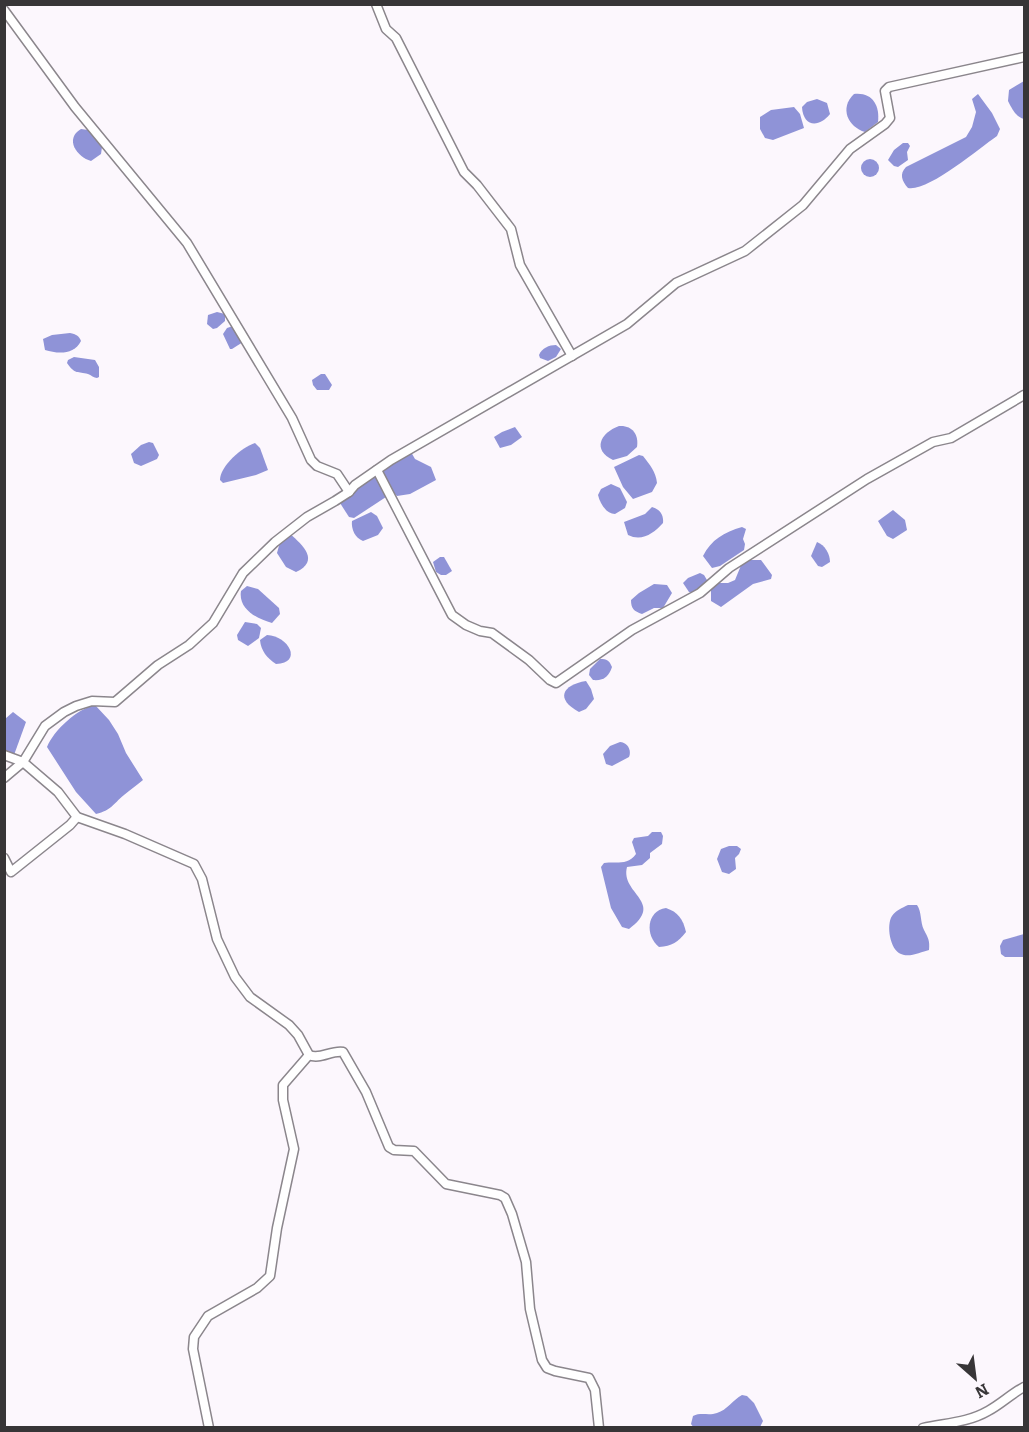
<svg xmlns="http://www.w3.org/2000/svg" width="1029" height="1432" viewBox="0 0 1029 1432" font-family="Bitter,serif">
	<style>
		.water { fill: #8f93d7 }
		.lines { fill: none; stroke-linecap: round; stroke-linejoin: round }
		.minor-casing { stroke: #8b868c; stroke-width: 11 }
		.minor { stroke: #fff; stroke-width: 8 }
	</style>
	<rect width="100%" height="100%" fill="#fcf7fd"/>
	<g class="water">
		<path d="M1024,81V119C1016,117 1012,109 1008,101L1009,90Z"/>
		<path d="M854,94C872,92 880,105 878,122L865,132C848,127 839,108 854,94Z"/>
		<path d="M978,94L992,113L1000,129L997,136C978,149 928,192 908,188C902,181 899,174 906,167L966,137L972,127L976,112L972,99Z"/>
		<path d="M817,99L827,103L830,114C819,128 803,127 802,107L807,102Z"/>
		<path d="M794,107L800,114L804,128L773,140L765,138L760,129V117L771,110Z"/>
		<path d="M81,129L88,130L102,147L101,154L91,161C77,157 64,139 81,129Z"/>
		<path d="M903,143H908L910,146L907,152L908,160L898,167L894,166L888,160L894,150Z"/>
		<circle cx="870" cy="168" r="9"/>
		<path d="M217,312L225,314V321L217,328L213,329L207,324L208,315Z"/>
		<path d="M233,326L243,342L232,349H230L223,334L227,328Z"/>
		<path d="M70,333C76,334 79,336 81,341C74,355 58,354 45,350L43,339L52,335Z"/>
		<path d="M556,345L561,349L556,357L548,361L540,358L539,355C542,348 549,345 556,345Z"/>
		<path d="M74,357L95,360L99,367V377L97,378C94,378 91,375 88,374C78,371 75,375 67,363L68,360Z"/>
		<path d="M321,374H325L332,385L329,390H317L313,385L312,380Z"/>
		<path d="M619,426C632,425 639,434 637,447L627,456L613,460C592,450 600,433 619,426Z"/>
		<path d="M515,427L522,437L511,445L500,448L494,437L502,432Z"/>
		<path d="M149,442L153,443L159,455L157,459L141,466L134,463L131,454L141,445Z"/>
		<path d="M255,443L260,448L268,470L256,475L223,483L220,480C220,466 242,447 255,443Z"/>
		<path d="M411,452L415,459L431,467L436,480L410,494L397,496L394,493L381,470Z"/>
		<path d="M639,455L643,456C650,465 656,472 657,483L652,492L633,499L623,487L614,467Z"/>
		<path d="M374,475L377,476L387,494L386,497L354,518L349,517L340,503Z"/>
		<path d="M611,484L620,488L627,502L625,508L615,514C606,514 600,503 598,495L601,489Z"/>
		<path d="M652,507C659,509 664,514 663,523C654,533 642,542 628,535L624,522L645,514Z"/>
		<path d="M893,510L905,520L907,530L893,539L887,536L878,521Z"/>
		<path d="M371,512L377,516L383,528L378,535L363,541C355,538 351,529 352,521Z"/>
		<path d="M742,527L746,529L743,539L745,544L744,550L720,566L712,568L703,556C711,540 724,532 742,527Z"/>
		<path d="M290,534C303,545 320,561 296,572L286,567L277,553L280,542Z"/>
		<path d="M817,542C825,545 830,554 830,562L822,567L818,566L811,556Z"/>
		<path d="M440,557H444L452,571L446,575H441L436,572L433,562Z"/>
		<path d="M750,560H761L772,575L771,579L753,584L721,607L711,601V590L718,583H728L735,580L742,563Z"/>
		<path d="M700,573L704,575L707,580L706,585L694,593L689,592L683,583L688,578Z"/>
		<path d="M654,584L667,585L672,593L663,608H654L642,614C634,611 631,609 631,600L639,593Z"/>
		<path d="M247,586L258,589L279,608L280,614L272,623C257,619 238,609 241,591Z"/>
		<path d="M245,622L257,624L261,628L259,638L248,646L238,640L237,635Z"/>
		<path d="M267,635C289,636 303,663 276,664C267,658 261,651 260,640Z"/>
		<path d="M600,659C607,659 609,660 612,667C609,676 604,681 593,680L589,675L590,669Z"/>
		<path d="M586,681L591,689L594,699L586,709L579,712C555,699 562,685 586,681Z"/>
		<path d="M95,705L109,720L118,734L126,753L143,780C137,785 130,790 124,795C112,805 112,810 96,814L76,792L47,747C54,730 77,709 95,705Z"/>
		<path d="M13,712L26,722L14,755L5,751V719Z"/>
		<path d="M620,742C627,742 632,750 629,757L612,766L606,764L603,754L610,746Z"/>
		<path d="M652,832H661L663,836L662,844L650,853V858L642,865L627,867C620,894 666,902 629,929L622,927L611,908L601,867L604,863C617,861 627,866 636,854L632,842L634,838L648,836Z"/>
		<path d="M729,846H737L741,849L739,854L735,858L736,869L729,874L722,872L717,859L721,849Z"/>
		<path d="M908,905H917C922,912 920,922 924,930C928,938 930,940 929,950C921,952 909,958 901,954C890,950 886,925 892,916C896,910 902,908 908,905Z"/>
		<path d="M666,908C678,912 683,919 686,932C678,942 672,946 659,947C645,936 646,911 666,908Z"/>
		<path d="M1024,934V957H1005L1001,954L1000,946L1003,940Z"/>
		<path d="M742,1395L747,1396L754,1403L763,1421L760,1427L694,1428L691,1424L693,1416C701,1412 709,1416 717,1413C727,1410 733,1400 742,1395Z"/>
	</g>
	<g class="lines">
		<g class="minor-casing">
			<g id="minor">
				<path d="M376,4L386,29L396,38L464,172L477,185L511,229L520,265L572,356"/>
				<path d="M4,10L75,107L187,243L292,418L311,460L317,466L337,474L349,492"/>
				<path d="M377,470L452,615L466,625L480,631L492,633L529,660L550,680L556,683L632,630L700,593L729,568L867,479L933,442L951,438L1024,395"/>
				<path d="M4,755L23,762L58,792L77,817L125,834L194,864L202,879L217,939L235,977L250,997L289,1025L298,1035L309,1055C320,1060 331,1050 343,1052L366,1092L389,1147L394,1150L414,1151L446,1184L500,1195L505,1198L512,1214L526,1262L530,1309L542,1360L547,1368L555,1371L589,1378L595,1390L599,1428"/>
				<path d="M4,778L23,762L45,726L64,712L76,706L92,701L115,702L158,665L189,645L213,623L243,573L275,542L307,517L335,501L349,492L355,485L391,460L627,324L676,283L745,251L803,205L850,149L885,124L890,118L885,91L889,87L1024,57"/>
				<path d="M4,858L11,872L70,825L77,817"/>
				<path d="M209,1428L193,1349L194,1337L208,1316L257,1288L270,1276L277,1228L294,1149L283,1100V1085L309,1055"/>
				<path d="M923,1428C945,1423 967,1423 988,1411C1001,1404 1011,1394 1024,1387"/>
			</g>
		</g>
		<use href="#minor" class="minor"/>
	</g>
	<rect width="1029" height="1432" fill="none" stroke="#373537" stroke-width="12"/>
	<g transform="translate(975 1378) rotate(152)" stroke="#fcf7fd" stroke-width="4.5" paint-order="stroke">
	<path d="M0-4.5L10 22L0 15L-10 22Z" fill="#373537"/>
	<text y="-9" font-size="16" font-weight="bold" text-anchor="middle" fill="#373537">N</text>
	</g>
</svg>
